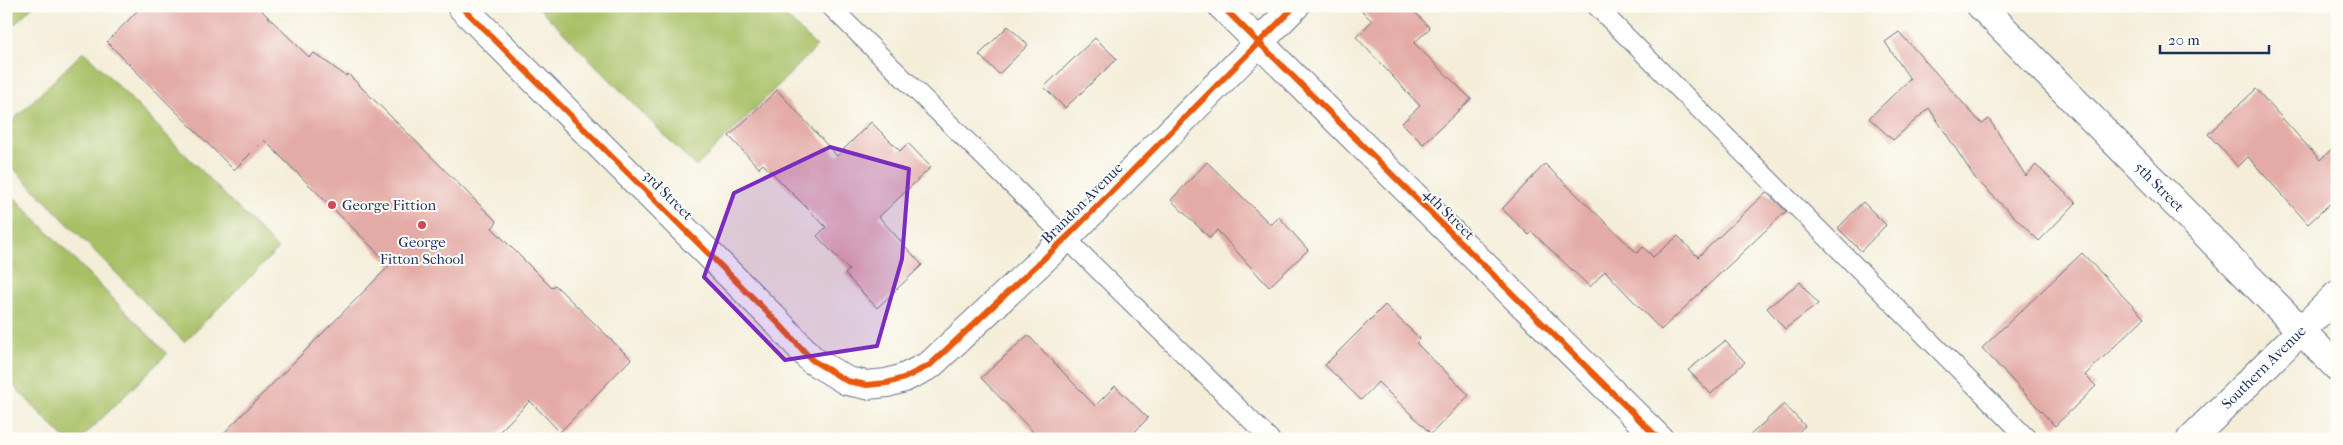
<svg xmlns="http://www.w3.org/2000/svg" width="2343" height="445" viewBox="0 0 2343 445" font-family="'IM FELL French Canon',serif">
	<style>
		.green { fill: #a8bf65; stroke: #627762 }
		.building { fill: #e4aba6 }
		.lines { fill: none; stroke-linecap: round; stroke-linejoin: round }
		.service-casing { stroke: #677289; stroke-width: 20 }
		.minor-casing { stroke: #677289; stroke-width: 30 }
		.service { stroke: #fff; stroke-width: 18 }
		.minor { stroke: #fff; stroke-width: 28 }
		.cycleway-casing { stroke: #fdfcf7; stroke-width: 9 }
		.cycleway { stroke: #e8590c; stroke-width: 6 }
		.marked { fill: #7b2cbf; fill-opacity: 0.2; stroke: #7b2cbf; stroke-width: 4; stroke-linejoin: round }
		.poi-dot { fill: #d1495b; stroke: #fdfcf7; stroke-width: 2 }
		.labels { text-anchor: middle; stroke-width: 4; stroke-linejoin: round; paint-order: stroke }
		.street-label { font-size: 15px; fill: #1b2f5e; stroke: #fdfcf7 }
		.poi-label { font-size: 15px; fill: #1b2f5e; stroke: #fdfcf7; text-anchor: start }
	</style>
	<rect width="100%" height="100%" fill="#fdfcf7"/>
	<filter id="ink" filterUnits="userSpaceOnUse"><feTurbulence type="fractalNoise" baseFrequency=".02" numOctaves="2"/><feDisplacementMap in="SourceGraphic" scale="10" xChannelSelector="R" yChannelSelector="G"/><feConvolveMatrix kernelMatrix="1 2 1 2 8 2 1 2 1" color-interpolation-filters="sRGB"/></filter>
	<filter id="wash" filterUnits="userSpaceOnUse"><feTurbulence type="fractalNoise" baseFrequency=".0096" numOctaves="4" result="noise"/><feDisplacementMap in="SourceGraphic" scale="20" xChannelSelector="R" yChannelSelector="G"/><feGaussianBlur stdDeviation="1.12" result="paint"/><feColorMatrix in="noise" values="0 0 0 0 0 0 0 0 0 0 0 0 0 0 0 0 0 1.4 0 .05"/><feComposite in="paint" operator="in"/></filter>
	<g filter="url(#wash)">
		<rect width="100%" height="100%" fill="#f4eed9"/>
		<g class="green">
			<path d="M6,6H33L6,33Z"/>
			<path d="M537,6H776L817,47L696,167Z"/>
			<path d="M84,51L278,249L184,342L6,161V127Z"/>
			<path d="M6,189L167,354L81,439H65L6,378Z"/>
		</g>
		<g id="blocks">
			<g class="building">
				<path d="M142,6H257L309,57L314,53L346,76L348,74L497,222L492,228L552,288L555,285L631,359L560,432L530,401L492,439H218L390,265L264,140L234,170L107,42Z"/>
				<path d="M1357,6H1409L1430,28L1414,43L1471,99L1423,144L1402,123L1420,106L1356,37L1372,21Z"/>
				<path d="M1008,26L1028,45L999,74L979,55Z"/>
				<path d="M1899,32L1982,124L1989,119L2026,176L2036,165L2076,203L2039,241L1975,178L1929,108L1893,140L1869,118L1910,79L1885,42Z"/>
				<path d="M1095,38L1117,59L1065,108L1044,87Z"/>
				<path d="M2256,89L2320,160L2337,144V197L2308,224L2248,157L2238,167L2208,134Z"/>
				<path d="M777,90L837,156L871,122L900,151L908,143L931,167L879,217L922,265L877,308L845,274L849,270L817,236L826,227L763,164L759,168L729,136Z"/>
				<path d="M1207,162L1271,225L1279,217L1308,250L1269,287L1217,230L1210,238L1171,200Z"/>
				<path d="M1545,164L1637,253L1643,247L1653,257L1678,236L1698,257L1766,192L1786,211L1661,330L1605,271L1590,287L1532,232L1529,235L1502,209Z"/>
				<path d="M1863,202L1886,225L1861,251L1838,228Z"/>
				<path d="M2082,253L2144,318L2085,375L2096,386L2055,426L1982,348Z"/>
				<path d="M1800,282L1818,304L1785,329L1767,308Z"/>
				<path d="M1385,305L1420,339L1416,343L1469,395L1431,434L1378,382L1361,400L1325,365Z"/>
				<path d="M1028,335L1095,406L1115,386L1148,418L1128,439H1040L981,378Z"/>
				<path d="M1725,341L1745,362L1711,394L1688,370Z"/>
				<path d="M1784,404L1805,426L1791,439H1746Z"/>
			</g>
		</g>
	</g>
	<g filter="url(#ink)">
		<use href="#blocks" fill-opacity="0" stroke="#677289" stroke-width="1"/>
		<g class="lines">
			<g class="service-casing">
				<g id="service">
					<path d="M830,6L1270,439"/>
					<path d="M1596,6L2028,439"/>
				</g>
			</g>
			<g class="minor-casing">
				<g id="minor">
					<path d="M461,6L780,325L812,360L847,381L867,385L887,383L904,378L930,365L1067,237L1295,6"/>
					<path d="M1222,6L1659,439"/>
					<path id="s1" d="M1981,6L2337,367"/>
					<path id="s2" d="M2191,439L2337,295"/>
				</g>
			</g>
			<use href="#service" class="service"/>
			<use href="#minor" class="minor"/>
			<g class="cycleway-casing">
				<g id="cycleway">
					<path d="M461,6L780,325L812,360L847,381L867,385L887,383L904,378L930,365L1067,237L1295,6"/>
					<path d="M1222,6L1659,439"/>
				</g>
			</g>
			<use href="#cycleway" class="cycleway"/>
		</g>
	</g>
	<path class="marked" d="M830,147L909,169L902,259L877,346L785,360L704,277L734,193Z"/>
	<g class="poi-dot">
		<circle cx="332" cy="205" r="5"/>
		<circle cx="422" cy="225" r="5"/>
	</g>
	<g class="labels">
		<g class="street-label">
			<text dy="5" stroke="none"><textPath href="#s1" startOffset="254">5th Street</textPath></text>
			<text transform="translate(668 195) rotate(45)" y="5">3rd Street</text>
			<text transform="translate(1082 203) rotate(-45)" y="5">Brandon Avenue</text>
			<text transform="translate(1449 214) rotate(45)" y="5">4th Street</text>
			<text dy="5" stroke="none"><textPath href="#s2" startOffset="102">Southern Avenue</textPath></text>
		</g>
		<g class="poi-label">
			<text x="342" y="210">George Fittion</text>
			<text x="422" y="247" text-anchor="middle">George<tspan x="422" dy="17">Fitton School</tspan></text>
		</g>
	</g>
	<rect width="2343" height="445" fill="none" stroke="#fdfcf7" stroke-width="25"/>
	<path d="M2160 45v8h109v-8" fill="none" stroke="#1b2f5e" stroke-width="2.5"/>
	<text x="2168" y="45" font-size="15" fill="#1b2f5e" stroke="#fdfcf7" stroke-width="4" paint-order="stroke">20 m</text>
</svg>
